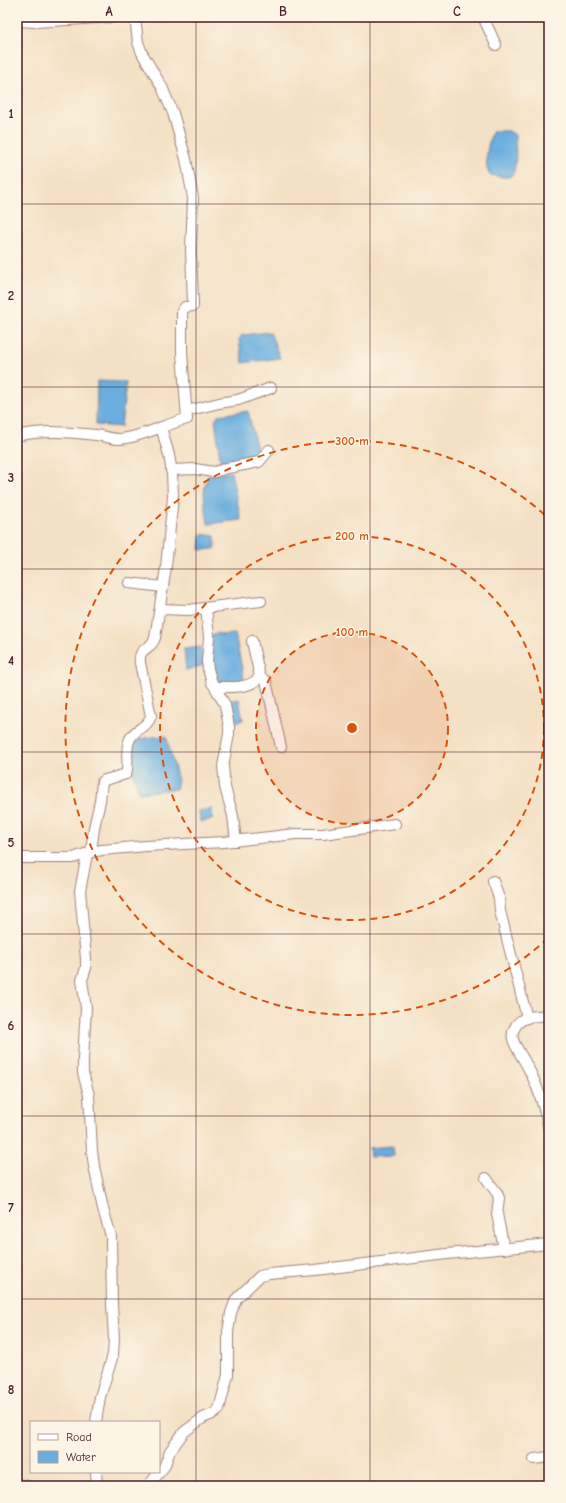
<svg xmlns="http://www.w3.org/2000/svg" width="566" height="1503" viewBox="0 0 566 1503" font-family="'Comic Neue',sans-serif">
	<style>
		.water { fill: #69aedf; stroke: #5a6685 }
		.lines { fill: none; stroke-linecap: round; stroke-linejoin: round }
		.minor-casing { stroke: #9f8078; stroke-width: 12 }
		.minor { stroke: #fff; stroke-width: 10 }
		.grid { fill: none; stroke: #4a1f2b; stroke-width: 1; stroke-opacity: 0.55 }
		.ring { fill: none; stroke: #d8530f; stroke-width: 2; stroke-dasharray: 7 5 }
		.centre { fill: #d8530f; stroke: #fcf5e5; stroke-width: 2 }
		.ring-label { font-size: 12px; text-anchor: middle; font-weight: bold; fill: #d8530f; stroke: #fcf5e5; stroke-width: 3; stroke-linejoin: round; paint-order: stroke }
		.neatline { fill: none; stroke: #4a1f2b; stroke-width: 1.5 }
		.grid-label { font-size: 13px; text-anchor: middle; font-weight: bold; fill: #4a1f2b }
	</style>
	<rect width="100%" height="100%" fill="#fcf5e5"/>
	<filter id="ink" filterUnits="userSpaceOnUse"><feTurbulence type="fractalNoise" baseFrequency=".025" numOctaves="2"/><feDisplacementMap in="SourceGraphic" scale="8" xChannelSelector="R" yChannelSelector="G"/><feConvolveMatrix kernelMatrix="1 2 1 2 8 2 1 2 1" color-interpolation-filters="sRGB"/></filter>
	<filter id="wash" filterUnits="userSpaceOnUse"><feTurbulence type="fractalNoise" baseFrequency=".012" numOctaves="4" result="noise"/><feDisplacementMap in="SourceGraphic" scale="16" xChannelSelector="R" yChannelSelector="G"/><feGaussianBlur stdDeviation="0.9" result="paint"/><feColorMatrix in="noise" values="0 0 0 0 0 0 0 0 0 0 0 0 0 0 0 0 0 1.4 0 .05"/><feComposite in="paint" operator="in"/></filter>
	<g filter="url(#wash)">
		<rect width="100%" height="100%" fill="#f4e0c4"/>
		<g class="water">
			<path d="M493,131H509L515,135C515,143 519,174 509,177C504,178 496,176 490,175C483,168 488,139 493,131Z"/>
			<path d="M270,332L280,358L243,363L239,340L242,335Z"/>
			<path d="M97,381L126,382L121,427L96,425Z"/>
			<path d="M248,411L259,458L221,466L215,420L219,415Z"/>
			<path d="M231,472L241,520L208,524C206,510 200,487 209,475Z"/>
			<path d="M201,534L215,536V549L200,550Z"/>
			<path d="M218,633L223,635L235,634L244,678C239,687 224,684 215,684L209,662L210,637Z"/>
			<path d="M200,647L204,665L186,670L184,649Z"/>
			<path d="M239,699L243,720L230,723L227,701Z"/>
			<path d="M166,736L178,780L176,789L139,793L131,768V742C142,737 154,737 166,736Z"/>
			<path d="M212,808L213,819L200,822L199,811Z"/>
			<path d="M391,1146L393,1147L394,1156L370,1157L369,1148Z"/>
		</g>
	</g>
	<g filter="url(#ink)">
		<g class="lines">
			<g class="minor-casing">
				<g id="minor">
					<path d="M483,17L496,45"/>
					<path d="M17,21L36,22L113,17"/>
					<path d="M187,411L219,403L238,400L271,388"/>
					<path d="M17,436C43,430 69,432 96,435C104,436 112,439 120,439C143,437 165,424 187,419L182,353V311L185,307L193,306V304L191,250L193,198L186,159L173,113L167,99L162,87L142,53L138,42L135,17"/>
					<path d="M171,470L195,469L214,472L228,468L259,462L269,450"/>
					<path d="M129,583L163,587"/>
					<path d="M206,608L209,637L207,661L208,669L212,683L215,687L225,705L229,727V734L223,766L225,787L233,816L236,841"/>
					<path d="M160,609L188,610L261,601"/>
					<path d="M252,641L260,677L266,681L281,747"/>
					<path d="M215,687C230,687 250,689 260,677"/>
					<path d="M91,852L94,828L100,801L102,782L105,780L126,774C130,763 124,751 130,739C135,728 147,729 151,716L140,663C138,646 151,651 155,638L166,567L173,497L172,472L169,455L161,427"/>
					<path d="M87,854L80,891L86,959V968L82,980L86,1008L83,1059V1073L89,1095L92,1151L94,1166L103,1209L111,1236L112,1304L114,1339L113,1355L100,1397L96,1422"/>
					<path d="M17,858H73L91,852L102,850L146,846L224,842L295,834H323L395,824"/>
					<path d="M493,881L499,898L500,911L527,1018"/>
					<path d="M549,1015C536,1017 521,1014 514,1029C510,1038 515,1044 519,1052C536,1079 542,1099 549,1129"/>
					<path d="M486,1178L497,1193L499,1198L497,1214L504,1249"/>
					<path d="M534,1459L549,1457"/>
					<path d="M96,1472L97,1486"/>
					<path d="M19,1484L28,1486"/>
					<path d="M148,1486L164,1467L170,1451L184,1432L203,1418L215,1413L219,1409L228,1375V1332L231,1313L236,1299L260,1276L269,1274L315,1270L447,1254L549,1244"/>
				</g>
			</g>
			<use href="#minor" class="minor"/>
		</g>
	</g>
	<path class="grid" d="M196,17V1486M370,17V1486M17,204H549M17,387H549M17,569H549M17,752H549M17,934H549M17,1116H549M17,1299H549"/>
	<circle cx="352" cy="728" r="96" fill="#d8530f" fill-opacity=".12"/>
	<g class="ring">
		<circle cx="352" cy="728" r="96"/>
		<circle cx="352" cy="728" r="192"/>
		<path d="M548 938A287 287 0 1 1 548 518"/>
	</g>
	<circle cx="352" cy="728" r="6" class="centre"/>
	<g class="ring-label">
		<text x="352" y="445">300 m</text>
		<text x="352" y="540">200 m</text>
		<text x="352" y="636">100 m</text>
	</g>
	<rect width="566" height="1503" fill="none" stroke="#fcf5e5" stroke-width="44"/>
	<rect x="30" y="1421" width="130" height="52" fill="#fcf5e5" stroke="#b59f9b"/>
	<rect x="38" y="1434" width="20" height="6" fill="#ffffff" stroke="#b59f9b"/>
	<text x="66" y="1441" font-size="12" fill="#4a1f2b">Road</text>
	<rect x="38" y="1451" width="20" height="12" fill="#69aedf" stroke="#b59f9b"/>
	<text x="66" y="1461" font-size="12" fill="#4a1f2b">Water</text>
	<rect x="22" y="22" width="522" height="1459" class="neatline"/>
	<g class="grid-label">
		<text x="109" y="16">A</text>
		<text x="283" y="16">B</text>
		<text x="457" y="16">C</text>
		<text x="11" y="118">1</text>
		<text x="11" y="300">2</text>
		<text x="11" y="482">3</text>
		<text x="11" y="665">4</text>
		<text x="11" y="847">5</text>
		<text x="11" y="1030">6</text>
		<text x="11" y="1212">7</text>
		<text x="11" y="1394">8</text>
	</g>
</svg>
